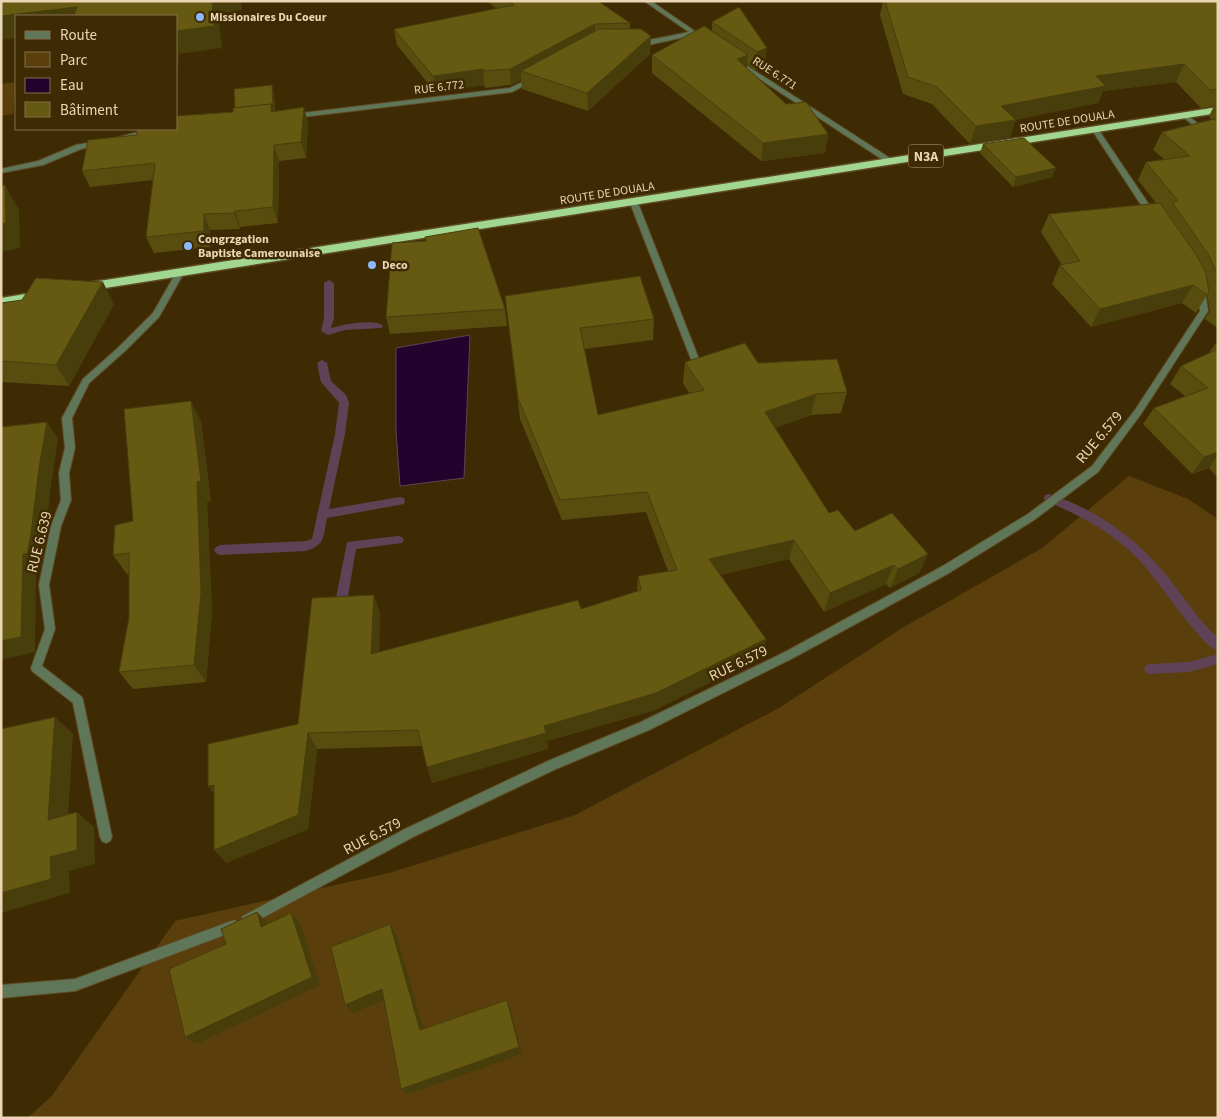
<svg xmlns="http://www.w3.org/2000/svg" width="1219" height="1119" viewBox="0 0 1219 1119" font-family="'Source Sans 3',sans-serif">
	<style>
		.green { fill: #5a3f0c }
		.water { fill: #24022d; stroke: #604256 }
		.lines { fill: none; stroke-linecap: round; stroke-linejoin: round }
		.stream { fill: #604256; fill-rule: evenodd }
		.street-casing { stroke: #5e4a23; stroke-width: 2 }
		.highway-casing { stroke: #5e4a23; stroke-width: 3 }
		.street { fill: #607659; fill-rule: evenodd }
		.highway { fill: #a2d791; fill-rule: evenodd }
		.wall { fill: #584d0f }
		.shaded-wall { fill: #473e0c }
		.building { fill: #665911; stroke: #473e0c }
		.poi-dot { fill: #8cb9fc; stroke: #3f2b03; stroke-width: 2 }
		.labels { text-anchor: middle; stroke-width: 5; stroke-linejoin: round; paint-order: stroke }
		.far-poi-label { font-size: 12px; font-weight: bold; fill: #ecd6b5; stroke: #3f2b03; text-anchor: start }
		.far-street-label { font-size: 12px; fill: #ecd6b5; stroke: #3f2b03 }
		.shield { fill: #3f2b03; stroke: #b8a380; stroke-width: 1 }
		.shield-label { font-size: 14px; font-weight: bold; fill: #ecd6b5 }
		.street-label { font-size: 15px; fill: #ecd6b5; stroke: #3f2b03 }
	</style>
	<rect width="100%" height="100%" fill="#3f2b03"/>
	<g class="green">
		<path d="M16,82L13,114L1,116V84Z"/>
		<path d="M1129,476L1188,499L1218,519V1118H27L51,1097L175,921L389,873L575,815L779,708L904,627L1042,548Z"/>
	</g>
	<path class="water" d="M470,335L464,478L400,486L396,431V348Z"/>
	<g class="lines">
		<g class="stream">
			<path d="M329,280L334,283V318L331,328C342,325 375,318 383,326L381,328L345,330L328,335L321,331L324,318V283Z"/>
			<path d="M322,360L327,363L331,381L346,395L349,403L345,434L329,509L400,497L404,498L405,501L404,504L327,518C323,536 326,545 306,551L220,555L216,553L214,550L216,547L220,545L306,541L312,539L335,434L339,403L321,382L317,363Z"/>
			<path d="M1049,494C1096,509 1136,538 1167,576C1184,597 1198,620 1218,638V651C1200,645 1158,580 1141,562C1115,534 1081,515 1045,501L1044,498L1045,495Z"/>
			<path d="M398,536L402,537L404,540L402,543L356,549L346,608L344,611L340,613L336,611L334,608L347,542Z"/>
			<path d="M1218,654V664L1189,672L1150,674L1146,673L1144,669L1146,665L1150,664L1189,662Z"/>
		</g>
		<g class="street-casing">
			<g id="street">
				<path d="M644,1H651L699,34L648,45L636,44V42C654,39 671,36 689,32Z"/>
				<path d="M737,62H741L896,162L889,164L737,64Z"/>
				<path d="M531,78L536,79L512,92L294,118L291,116L294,114L510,88Z"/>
				<path d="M1183,115H1187L1218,139V145L1183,117Z"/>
				<path d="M150,129H174L170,131L154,132L115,141L111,139Z"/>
				<path d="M1094,129H1098L1156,215L1155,217H1149L1092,130Z"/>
				<path d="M99,141H102V145L81,149L43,165L1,173V169L38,161L76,145Z"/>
				<path d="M631,201H634L638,203L702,367L701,369L698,370L694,367L630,203Z"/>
				<path d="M181,268L185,271L159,317L125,351L89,383L72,418L75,448L69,473L71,500L61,526L49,585L55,629L42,666L82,697L83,700L112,837L110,841L106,843L102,841L100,837L73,703L32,671L31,668L45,629L39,585L51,526L61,500L59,473L65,448L62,418L83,379L119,347L153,313L177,271Z"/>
				<path d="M1201,287L1205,290L1208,311L1141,414L1098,472L1034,520L949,573L793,658L649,730L556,769L413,837L251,924L247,926L243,924L241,920L243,916L405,829L548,761L641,722L785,652L941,567L1028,514L1092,466L1135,410L1200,311L1197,290Z"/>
				<path d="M234,920L238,922L240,926L238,930L75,991L1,998V985L75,979Z"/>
			</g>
		</g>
		<g class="highway-casing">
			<g id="highway">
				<path d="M1218,107V113L86,291L80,287L86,283Z"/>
				<path d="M43,291L47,292L49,295L47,298L1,306V298Z"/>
			</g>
		</g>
		<use href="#street" class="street"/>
		<use href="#highway" class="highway"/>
	</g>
	<g class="wall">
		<path d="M487,1H598L630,23V29L650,54L588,111L522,89L521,80L511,85L485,88L484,85L435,92L397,45L394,29L497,9Z"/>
		<path d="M883,1H1218V328L1205,319L1210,311L1207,295L1196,313L1182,303L1091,327L1052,284L1060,265H1062L1041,232L1049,214L1156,203L1138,180L1146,162L1165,160L1153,150L1162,132L1212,120L1209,116L1214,106L1201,108L1176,82L1103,91L1098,103L1016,119L1010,137L970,144L932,104L903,94L880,15Z"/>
		<path d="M739,7L765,66L755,70L747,64V68L786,104L828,134L825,153L761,161L652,73V55L712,31V22Z"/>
		<path d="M272,85L274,94L275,112L308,123L306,158L279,161L278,223L240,227V229L210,230V247L154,253L146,237L153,180L90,187L82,171L137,135L233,112L235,108Z"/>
		<path d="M983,144L1052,177L1013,187L980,153Z"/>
		<path d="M505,296L654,319L653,340L584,349L598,415L690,394L683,383L685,362L758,363L847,392L841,413L811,415L775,428L829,513L855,531L928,554L919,573L890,588L886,584L824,612L789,559L720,575L766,639L762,656L655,710L547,741L548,749L432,783L422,746L317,749L308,829L226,863L298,724L380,613L379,652L581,609L637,592L638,576L668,571L646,512L562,520L520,419Z"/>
		<path d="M1,303L114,304L69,386L1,382Z"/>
		<path d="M505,309L507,326L390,334L386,317Z"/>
		<path d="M1218,342V478L1209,468L1192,474L1143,424L1154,408L1185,396L1170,384L1181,366L1209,353L1215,344Z"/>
		<path d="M201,421L211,501L207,502L212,611L206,682L133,689L119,672L129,617V574H127L113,555L133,521Z"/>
	</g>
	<g class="shaded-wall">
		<path d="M212,1H241L242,10L218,14L222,48L179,54L176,96V31Z"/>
		<path d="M77,7L81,16H16V38L1,40V16Z"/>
		<path d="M595,24V40L521,71V80L511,85L510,69Z"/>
		<path d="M651,36L650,54L588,111L587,93Z"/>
		<path d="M767,48L765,66L755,70L757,52Z"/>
		<path d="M748,55L746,73L737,59Z"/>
		<path d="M1184,64L1176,82L1103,91L1098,103L1006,122L1016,120L1010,137L970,144L976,126L1001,106L1096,76Z"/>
		<path d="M483,69L484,85L435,92L433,76Z"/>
		<path d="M272,85L274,94L275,113L238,117Z"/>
		<path d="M304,107L308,123L306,158L301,142Z"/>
		<path d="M828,134L825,153L761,161L763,143Z"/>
		<path d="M274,145L279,161L278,223L273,207Z"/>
		<path d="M1056,168L1052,177L1013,187L1016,177Z"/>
		<path d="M5,185L19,210L20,248L1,252V224Z"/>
		<path d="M235,211L240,227V229L234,213Z"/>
		<path d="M204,214L210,230V247L204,231Z"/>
		<path d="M103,282L114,304L69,386L56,365Z"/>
		<path d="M1193,285L1182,303L1091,327L1100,309Z"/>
		<path d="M816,394L811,415L762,433L765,412Z"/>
		<path d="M191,401L201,421L211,501L207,502L212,611L206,682L194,665Z"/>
		<path d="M47,422L58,439L51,485L44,551L40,570L36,571L35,652L1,660V641L23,554Z"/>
		<path d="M1218,452V455L1209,468L1192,474L1204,457Z"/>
		<path d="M794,540L789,559L706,578L709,559Z"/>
		<path d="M928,554L919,573L890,588L898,569Z"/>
		<path d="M894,565L886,584L824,612L830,593Z"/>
		<path d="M374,595L380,613L378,672L371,654Z"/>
		<path d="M766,639L762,656L655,710L547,741L548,749L432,783L427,767L544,726Z"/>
		<path d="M55,717L73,734L67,835L48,820Z"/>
		<path d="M308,733L317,749L308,829L226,863L214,850Z"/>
		<path d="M214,785L220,801L208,786Z"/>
		<path d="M77,812L94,827L95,864L69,871L70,893L1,913V893L50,857Z"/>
		<path d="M257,912L267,922L271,937L261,927Z"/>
		<path d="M291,913L300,923L320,985L197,1044L185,1037Z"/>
		<path d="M390,924L396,934L426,1037L420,1030Z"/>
		<path d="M382,989L389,998L353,1013L345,1005Z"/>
		<path d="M507,1000L510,1008L522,1054L408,1094L401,1089Z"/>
	</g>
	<g class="building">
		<path d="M1,1H212L214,26L176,31V16H74L77,7L1,16Z"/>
		<path d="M508,1H598L630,23L595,24L510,69L484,71L483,69L433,76L394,29L514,5Z"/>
		<path d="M885,1H1218V89L1210,90L1184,64L1096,76L1106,86L1001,106L1016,120L976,126L937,87L908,77Z"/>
		<path d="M739,7L767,48L757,52L712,22Z"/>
		<path d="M704,26L748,55L737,59L786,104L806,102L828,134L763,143L652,55Z"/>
		<path d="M599,29H641L651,36L587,93L521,71Z"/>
		<path d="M272,85L273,104L235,108L234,89Z"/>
		<path d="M271,104V112L304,107L301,142L274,145L273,207L235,211L234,213L204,214V231L146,237L155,163L82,171L88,140L137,135V129H176V116L233,112V108Z"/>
		<path d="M1214,119L1218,122V275L1217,273L1208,254L1172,202L1178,201L1146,162L1190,156L1162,132Z"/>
		<path d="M1024,138L1056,168L1016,177L983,144Z"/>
		<path d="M5,185L6,223L1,224V186Z"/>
		<path d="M1160,203L1197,256L1206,273L1209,292L1207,295L1193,285L1100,309L1060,265L1080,261L1049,214Z"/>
		<path d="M478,228L505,309L386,317L392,243L426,241L425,237Z"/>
		<path d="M640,276L654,319L580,328L598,415L704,390L685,362L745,343L758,363L837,359L847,392L816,394L765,412L829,513L838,510L855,531L892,513L928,554L898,569L894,565L830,593L794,540L709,559L766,639L656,693L544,726L546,733L427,767L418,730L308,733L298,815L214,850V785L208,786V744L298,724L312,598L374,595L371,654L578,600L581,609L641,590L638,576L677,570L647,492L560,500L518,398L505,296Z"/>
		<path d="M36,278L103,282L56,365L1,361V303L22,300Z"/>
		<path d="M1218,349V452L1204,457L1154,408L1208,388L1181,366Z"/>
		<path d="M191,401L201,481L197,482L201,593L194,665L119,672L129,617V553L113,555L115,525L133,521L124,409Z"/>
		<path d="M47,422L39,468L31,534L27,554H23L21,637L1,641V427Z"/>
		<path d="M55,717L48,820L77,812V850L50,857L51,879L1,893V729Z"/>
		<path d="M257,912L261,927L291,913L312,977L185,1037L169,969L226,944L221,929Z"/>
		<path d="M390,924L420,1030L507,1000L519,1047L401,1089L382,989L345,1005L331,947Z"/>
	</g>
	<g class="poi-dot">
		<circle cx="200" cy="17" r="5"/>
		<circle cx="188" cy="246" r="5"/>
		<circle cx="372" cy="265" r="5"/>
	</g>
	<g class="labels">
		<g class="far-poi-label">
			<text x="210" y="21">Missionaires Du Coeur</text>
			<text x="198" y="243">Congrzgation<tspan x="198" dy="14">Baptiste Camerounaise</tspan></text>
			<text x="382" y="269">Deco</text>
		</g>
		<g class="far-street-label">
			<text transform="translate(775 73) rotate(33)" y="4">RUE 6.771</text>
			<text transform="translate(439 87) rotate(-7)" y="4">RUE 6.772</text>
			<text transform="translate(1067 121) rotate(-9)" y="4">ROUTE DE DOUALA</text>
			<text transform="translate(607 193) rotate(-9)" y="4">ROUTE DE DOUALA</text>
		</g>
		<rect class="shield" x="908.5" y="144.5" width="35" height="23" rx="4"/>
		<g class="shield-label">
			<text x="926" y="161">N3A</text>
		</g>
		<g class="street-label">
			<text transform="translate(1099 437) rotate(-50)" y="5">RUE 6.579</text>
			<text transform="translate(39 542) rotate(-76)" y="5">RUE 6.639</text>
			<text transform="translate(738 663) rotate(-26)" y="5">RUE 6.579</text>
			<text transform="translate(372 836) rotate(-28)" y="5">RUE 6.579</text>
		</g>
	</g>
	<rect width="1219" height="1119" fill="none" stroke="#ecd6b5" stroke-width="5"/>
	<rect x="15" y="15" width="162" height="115" fill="#3f2b03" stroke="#846f4a"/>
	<rect x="25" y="31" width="25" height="8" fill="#607659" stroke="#846f4a"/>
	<text x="60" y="40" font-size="15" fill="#ecd6b5">Route</text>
	<rect x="25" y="52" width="25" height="15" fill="#5a3f0c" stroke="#846f4a"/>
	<text x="60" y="65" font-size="15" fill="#ecd6b5">Parc</text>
	<rect x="25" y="78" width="25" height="15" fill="#24022d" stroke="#846f4a"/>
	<text x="60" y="90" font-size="15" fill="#ecd6b5">Eau</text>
	<rect x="25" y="102" width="25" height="15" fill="#665911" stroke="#846f4a"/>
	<text x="60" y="115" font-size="15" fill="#ecd6b5">Bâtiment</text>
</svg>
